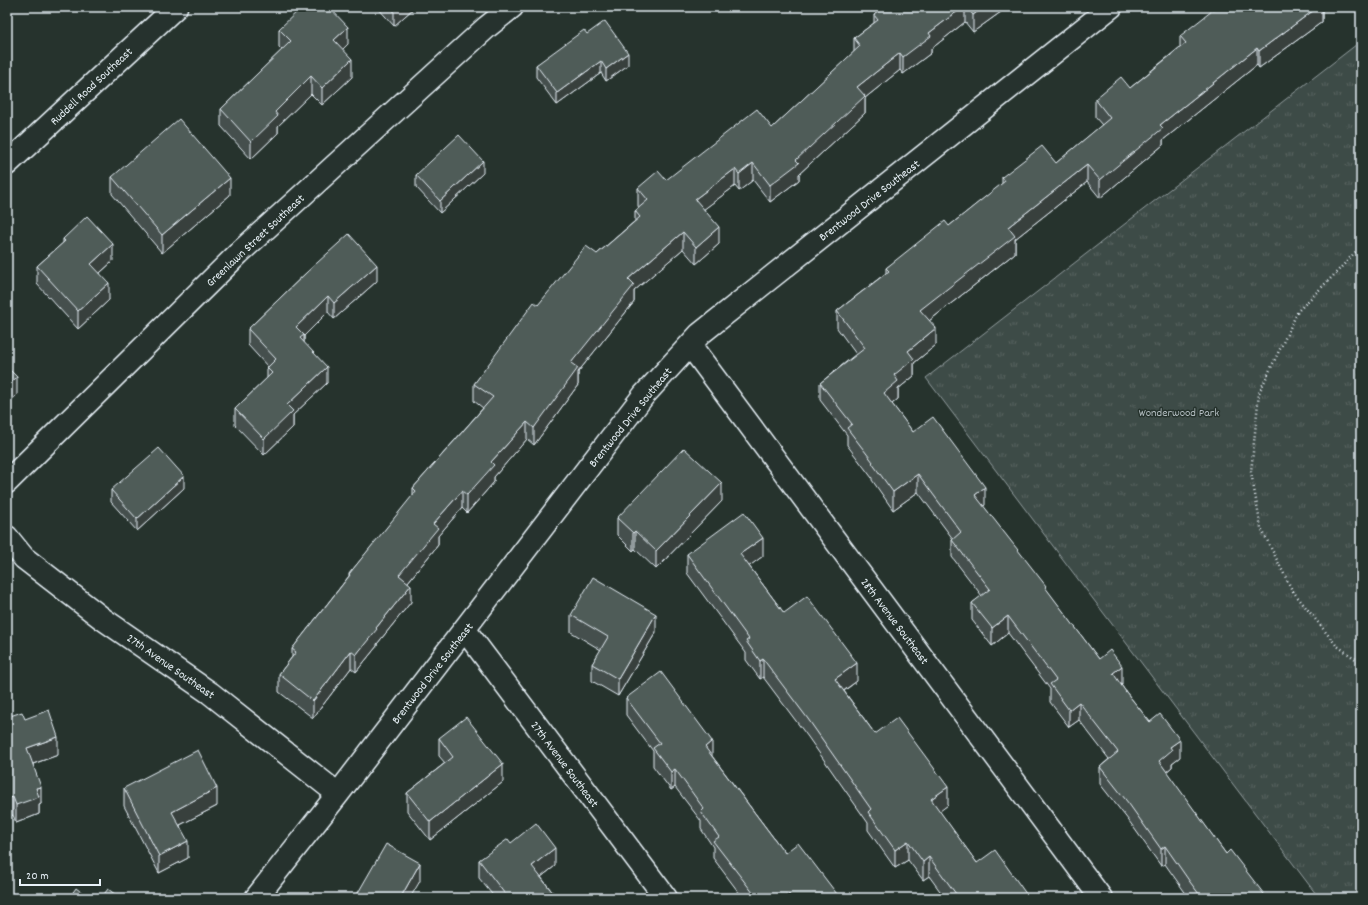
<svg xmlns="http://www.w3.org/2000/svg" width="1368" height="905" font-family="Dekko,sans-serif">
<style>
.park{fill:url(#park-tufts);stroke:#939ea0}
.lines{fill:none;stroke-linecap:round;stroke-linejoin:round}
.minor-casing{stroke:#e8f1f8;stroke-width:25}
.major-casing{stroke:#e8f1f8;stroke-width:25}
.path{stroke:#e8f1f8;stroke-width:2.5;stroke-dasharray:1 3;stroke-linecap:butt}
.minor{stroke:#26332d;stroke-width:22}
.major{stroke:#26332d;stroke-width:22}
.wall{fill:#454f4d;stroke:#e8f1f8}
.shaded-wall{fill:#38403e;stroke:#e8f1f8}
.building{fill:#505c59;stroke:#e8f1f8}
.labels{text-anchor:middle;stroke-width:3;stroke-linejoin:round;paint-order:stroke}
.street-label{font-size:12px;fill:#e8f1f8;stroke:#26332d}
.park-label{font-size:12px;fill:#b5bfc3;stroke:#26332d}
</style>
<defs>
<pattern id="park-tufts" width="24" height="20" patternUnits="userSpaceOnUse"><rect width="24" height="20" fill="#3e4b47"/><path d="M3 7l-1-3M5 7V3M7 7l1-3M15 17l-1-3M17 17v-4M19 17l1-3" fill="none" stroke="#5a6562"/></pattern>
</defs>
<rect width="100%" height="100%" fill="#26332d"/>
<filter id="ink" filterUnits="userSpaceOnUse"><feTurbulence type="fractalNoise" baseFrequency=".025" numOctaves="2"/><feDisplacementMap in="SourceGraphic" scale="8" xChannelSelector="R" yChannelSelector="G"/><feConvolveMatrix kernelMatrix="1 2 1 2 8 2 1 2 1" color-interpolation-filters="sRGB"/></filter>
<g filter="url(#ink)">
<path class="park" d="M1361 41V898H1319L926 378Z"/>
<g class="lines">
<defs>
<path id="minor" d="M690 345 1101 898
M7 482 239 253 487 27 512 7
M7 537 24 558 103 619 210 693 338 794
M465 630 666 898
M256 898 338 794 644 395 700 334 1111 7"/>
<path id="major" d="M7 164 176 7"/>
</defs>
<use href="#minor" class="minor-casing"/>
<use href="#major" class="major-casing"/>
<path class="path" d="M1361 246 1333 276 1298 311 1259 393 1251 472 1261 528 1292 590 1336 645 1361 663"/>
<use href="#minor" class="minor"/>
<use href="#major" class="major"/>
</g>
<path class="wall" d="M377 7H415L394 26Z
M884 7H1005V9L973 32 965 22 931 49V53L903 74 900 70 865 98V113L799 174V180L770 202 753 180 739 191 735 186 704 209 719 244 696 264 683 249 634 291V302L578 372V385L534 445 527 439 494 477V482L467 513 462 508 438 536V545L408 582 411 602 377 644V646L356 672 351 668 313 718 279 692V674L292 657V649L349 576V574L413 496V488L483 408 474 401V384L538 305 635 221V211L639 208 638 206V188L666 180 772 128 854 52V38L874 23V15Z
M1322 7V22L1259 68 1257 65 1163 140V145L1100 198 1087 182 1015 239V253L929 321 936 345 914 363V376L898 389V399L892 404 913 432 985 505 983 506 1099 659 1122 684 1121 685 1126 692 1150 722 1180 757 1172 763V767L1166 772 1226 854 1267 898H1189L1165 864 1161 866 1129 821 1100 784V767L1109 759 1079 720 1069 727 1050 702V689L1008 633 992 646 972 620V603L982 596 952 557V540L953 539 918 492 893 510 872 480V478L847 445V435L820 400V383L856 354 837 328V311L886 273V268L949 226 1002 184V177L1056 163 1102 125 1095 117V99L1130 88 1180 47V36Z
M279 29 348 44 342 49 352 77 322 105 311 94 278 126V133L251 159 221 126V109L282 50 279 47Z
M587 34 628 65 606 81 601 73 557 105 536 77V65Z
M483 173 440 213 416 187V175Z
M112 177 230 195 162 253 112 194Z
M63 239 113 261 100 273 109 300 78 329 37 284V266L63 243Z
M307 272 377 281 334 319 328 312 304 336V343L327 383 293 415V427L264 455 235 425V409L267 378V368L268 367 248 345V329Z
M184 488 137 531 111 502V490Z
M722 501 656 569 635 549 633 551 617 535V518Z
M687 554 763 556 749 566 784 613 857 681 844 691 875 734 948 805 939 811 977 863 1029 898H945L929 876 923 880 908 860 895 868 868 830V823L808 737 763 677 760 679 746 660V653L687 573Z
M571 615 656 632 618 696 592 681V664L601 650 571 632Z
M626 698 712 756 785 853 840 898H743L713 858V847L701 829V821L675 787 671 790 653 766V751L626 715Z
M7 717 25 719 58 755 33 764 41 804 39 805V814L16 823 13 815 7 817Z
M439 738 503 782 430 840 407 811V793L445 763 439 756Z
M124 788 217 806 180 825 188 858 159 873 124 806Z
M511 843 555 866 541 877 557 898H495L479 878V860Z"/>
<path class="shaded-wall" d="M397 7H415L394 26V9Z
M963 7H965V22L931 49V53L903 74V57L929 33Z
M984 7H1005V9L973 32V15Z
M1318 7H1322V22L1259 68V51Z
M348 27V44L334 58V40Z
M1257 48V65L1163 140V145L1100 198V180L1160 125Z
M628 53V65L606 81V69Z
M900 53V70L865 98V113L799 174V180L770 202V185L796 160 857 87Z
M352 59V77L322 105V88Z
M601 61V73L557 105V93Z
M311 76V94L278 126V133L251 159V142L275 112Z
M483 161V173L440 213V201Z
M753 163V180L739 191V174Z
M1087 165V182L1015 239V253L920 328V310L1008 227Z
M735 169V186L695 216V199Z
M230 178V195L162 253V235Z
M719 227V244L696 264V247Z
M683 232V249L634 291V302L578 372V385L534 445V428L571 363 628 279Z
M113 244V261L91 281V264Z
M377 265V281L334 319V303Z
M109 283V300L78 329V311Z
M328 296V312L304 336V351L296 327Z
M936 328V345L914 363V376L898 389V399L884 410V393L908 351Z
M327 367V383L293 415V427L264 455V439L287 405Z
M17 377V395L7 404V386Z
M527 422V439L494 477V482L467 513V495L491 462Z
M918 474V492L893 510V492Z
M184 476V488L137 531V519Z
M722 483V501L656 569V551Z
M985 487V505L975 512V495Z
M462 491V508L438 536V545L399 593V575L433 524Z
M635 531V549L633 551V533Z
M763 538V556L740 573V554Z
M411 585V602L377 644V646L356 672V655L376 628Z
M656 614V632L618 696V679Z
M1008 616V633L992 646V628Z
M351 651V668L313 718V701Z
M763 659V677L760 679V661Z
M857 663V681L835 697V679Z
M1122 666V684L1113 690V673Z
M1079 702V720L1069 727V710Z
M58 737V755L27 766V748Z
M1180 740V757L1172 763V767L1159 778V761L1170 747Z
M712 741V759L705 747Z
M503 764V782L430 840V822Z
M675 769V787L671 790V772Z
M41 787V804L39 805V814L16 823V805L36 788Z
M948 787V805L931 818V799Z
M217 788V806L172 829V812Z
M13 797V815L7 817V799Z
M188 841V858L159 873V856Z
M908 841V860L895 868V850Z
M1165 846V864L1161 866V849Z
M555 848V866L532 884V866Z
M929 857V876L923 880V862Z
M420 863V881L410 898H402V895Z
M789 894V898H783Z"/>
<path class="building" d="M302 7H329L348 27 334 40 352 59 322 88 311 76 275 112 278 116 251 142 221 109 291 41 279 29Z
M392 7H397L394 9Z
M884 7H963L929 33 931 36 903 57 900 53 857 87 865 96 796 160 799 163 770 185 753 163 739 174 735 169 695 199 719 227 696 247 683 232 628 279 634 285 571 363 578 368 534 428 527 422 491 462 494 465 467 495 462 491 433 524 438 528 399 575 411 585 376 628 377 629 356 655 351 651 313 701 279 674 296 652 292 649 350 575 349 574 416 491 413 488 493 397 474 384 534 302 538 305 586 246 597 254 640 217 635 211 648 200 638 188 658 171 666 180 757 109 772 128 860 46 854 38 878 20 874 15Z
M967 7H984L973 15Z
M1217 7H1318L1259 51 1257 48 1160 125 1163 128 1100 180 1087 165 1008 227 1015 236 920 310 936 328 908 351 914 359 894 375 898 381 884 393 913 432 933 417 985 487 975 495 1046 586 1045 587 1099 659 1110 650 1122 666 1113 673 1126 692 1150 722 1160 714 1180 740 1170 747 1172 750 1159 761 1226 854 1230 850 1267 898H1202L1190 882 1165 846 1161 849 1129 804 1100 767 1118 752 1079 702 1069 710 1050 684 1056 680 1008 616 992 628 972 603 990 589 952 540 961 532 918 474 893 492 872 463 873 462 847 428 852 424 820 383 865 348 837 311 889 271 886 268 945 221 949 226 1005 181 1002 177 1042 146 1056 163 1110 118 1095 99 1121 77 1130 88 1186 43 1180 36Z
M605 21 628 53 606 69 601 61 557 93 536 65 584 30 587 34Z
M179 119 230 178 162 235 112 177Z
M459 135 483 161 440 201 416 175Z
M87 216 113 244 91 264 109 283 78 311 37 266 65 241 63 239Z
M349 234 377 265 334 303 328 296 296 327 304 335 300 338 327 367 287 405 293 411 264 439 235 409 272 373 267 368 276 359 248 329 307 272Z
M7 367 17 377 7 386Z
M159 448 184 476 137 519 111 490Z
M684 448 722 483 656 551 635 531 633 533 617 518Z
M744 512 763 538 740 554 784 613 807 596 857 663 835 679 875 734 897 718 948 787 931 799 977 863 995 850 1029 898H959L929 857 923 862 908 841 895 850 868 812 871 809 808 719 763 659 760 661 746 641 749 639 687 554Z
M593 577 656 614 618 679 592 664 608 637 571 615Z
M661 672 712 741 705 747 785 853 798 843 840 898H792L789 894 783 898H757L713 841 719 837 701 812 704 809 675 769 671 772 653 748 660 743 626 698Z
M49 710 58 737 27 748 41 787 36 788 39 797 16 805 13 797 7 799V717L22 712 25 719Z
M466 717 503 764 430 822 407 793 453 757 439 738Z
M198 750 217 788 172 812 188 841 159 856 124 788Z
M536 823 555 848 532 866 557 898H508L479 860 508 839 511 843Z
M386 844 420 863 402 895 407 898H355Z
M76 888 89 898H69Z
M108 889 120 898H101Z"/>
</g>
<g class="labels">
<g class="street-label">
<text transform="translate(91 86) rotate(-43)" y="4">Ruddell Road Southeast</text>
<text transform="translate(869 200) rotate(-38)" y="4">Brentwood Drive Southeast</text>
<text transform="translate(255 240) rotate(-43)" y="4">Greenlawn Street Southeast</text>
<text transform="translate(630 417) rotate(-51)" y="4">Brentwood Drive Southeast</text>
<text transform="translate(895 621) rotate(53)" y="4">28th Avenue Southeast</text>
<text transform="translate(171 666) rotate(35)" y="4">27th Avenue Southeast</text>
<text transform="translate(432 673) rotate(-52)" y="4">Brentwood Drive Southeast</text>
<text transform="translate(565 764) rotate(53)" y="4">27th Avenue Southeast</text>
</g>
<g class="park-label">
<text x="1179" y="416">Wonderwood Park</text>
</g>
</g>
<rect width="1368" height="905" fill="none" stroke="#26332d" stroke-width="24"/>
<rect x="12" y="12" width="1344" height="881" fill="none" stroke="#e8f1f8" stroke-width="1.5" filter="url(#ink)"/>
<path d="M20 879v6h80v-6" fill="none" stroke="#e8f1f8" stroke-width="2"/>
<text x="26" y="879" font-size="12" fill="#e8f1f8" stroke="#26332d" stroke-width="3" paint-order="stroke">20 m</text>
</svg>
